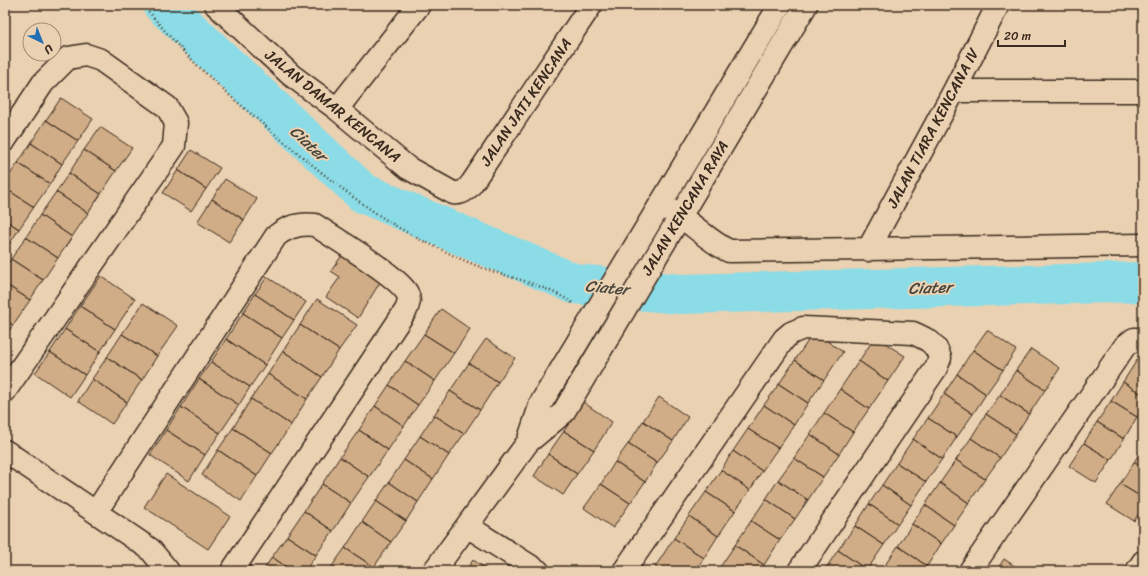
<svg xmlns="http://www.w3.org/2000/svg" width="1148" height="576" font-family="Sriracha,sans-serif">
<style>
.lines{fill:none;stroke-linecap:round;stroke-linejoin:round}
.river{stroke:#8bdce6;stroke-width:40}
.building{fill:#d0ad86;stroke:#3b2a1e}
.minor-casing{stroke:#3b2a1e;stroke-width:25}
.path{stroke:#3b2a1e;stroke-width:2.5;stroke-dasharray:1 3;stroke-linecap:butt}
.minor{stroke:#ead1b2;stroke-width:22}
.labels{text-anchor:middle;stroke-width:4;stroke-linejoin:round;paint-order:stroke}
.street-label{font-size:15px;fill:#3b2a1e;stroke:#ead1b2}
.water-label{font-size:16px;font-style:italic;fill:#47453c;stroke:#ead1b2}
</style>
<rect width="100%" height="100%" fill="#ead1b2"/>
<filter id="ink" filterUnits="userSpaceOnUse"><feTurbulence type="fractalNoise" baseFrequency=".025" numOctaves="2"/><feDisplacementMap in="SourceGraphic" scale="8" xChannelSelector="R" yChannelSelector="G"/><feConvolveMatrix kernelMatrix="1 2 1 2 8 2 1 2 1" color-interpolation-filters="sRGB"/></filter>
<g filter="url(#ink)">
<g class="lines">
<path class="river" d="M163 5 363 193 575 284 680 294 1143 282"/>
</g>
<path class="building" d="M61 98 93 119 78 141 46 120Z
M46 120 78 141 62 164 31 143Z
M100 127 132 148 116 171 84 150Z
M31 143 62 164 50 184 18 163Z
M84 150 116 171 101 194 69 173Z
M191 150 220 168 206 189 178 170Z
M18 163 50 184 34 207 5 188V182Z
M178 170 206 189 191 211 163 193Z
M69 173 101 194 88 213 56 192Z
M225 179 257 199 244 220 212 199Z
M5 188 34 207 19 229 5 220Z
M56 192 88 213 72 237 40 215Z
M212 199 244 220 229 242 197 222Z
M40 215 72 237 58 258 26 237Z
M5 220 19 229 5 251Z
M26 237 58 258 43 280 11 259Z
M343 254 382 279 358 318 326 297 340 277 331 271Z
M11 259 43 280 30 300 5 284V268Z
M101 276 135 299 115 329 80 306Z
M267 277 306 302 294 320 255 294Z
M5 284 30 300 13 325 5 320Z
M255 294 294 320 282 338 243 313Z
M317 299 357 325 339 350 300 325Z
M143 303 178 326 157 356 122 334Z
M80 306 115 329 100 352 65 329Z
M441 309 470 329 454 353 424 334Z
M243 313 282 338 265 365 226 339Z
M5 320 13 325 5 337Z
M300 325 339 350 322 377 283 351Z
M65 329 100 352 85 375 50 352Z
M987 330 1016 350 1003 370 973 350Z
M814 332 843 352 824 380 795 360Z
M122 334 157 356 142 380 107 357Z
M424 334 454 353 435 381 405 361Z
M875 337 905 356 888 381 859 361Z
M226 339 265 365 250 387 211 362Z
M486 339 515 358 498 382 469 363Z
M1031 349 1060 368 1045 390 1016 370Z
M973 350 1003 370 986 394 957 374Z
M283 351 322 377 307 399 268 374Z
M50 352 85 375 70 397 35 373Z
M107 357 142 380 127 402 92 379Z
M795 360 824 380 808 403 779 384Z
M1137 360 1143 364V395L1123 382Z
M405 361 435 381 418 405 389 385Z
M859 361 888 381 869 409 840 389Z
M211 362 250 387 239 405 199 379Z
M469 363 498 382 480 410 450 391Z
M1016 370 1045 390 1029 414 1000 395Z
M268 374 307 399 291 425 251 399Z
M957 374 986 394 973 414 944 394Z
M92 379 127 402 112 424 78 401Z
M199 379 239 405 220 433 181 407Z
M1123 382 1143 395V409L1137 417 1111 401Z
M779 384 808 403 794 425 764 405Z
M389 385 418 405 404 426 375 406Z
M840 389 869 409 853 432 824 413Z
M450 391 480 410 464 434 434 415Z
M944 394 973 414 957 437 928 418Z
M1000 395 1029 414 1016 434 986 414Z
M659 397 688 417 673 441 643 421Z
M251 399 291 425 272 453 233 428Z
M1111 401 1137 417 1124 439 1097 422Z
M583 402 612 422 594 450 564 431Z
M764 405 794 425 778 448 748 429Z
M375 406 404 426 388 450 359 430Z
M181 407 220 433 205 455 166 430Z
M824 413 853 432 839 454 810 434Z
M986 414 1016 434 1000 458 971 438Z
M434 415 464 434 449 455 420 436Z
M928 418 957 437 942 459 913 439Z
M643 421 673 441 657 463 628 444Z
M1097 422 1124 439 1111 460 1084 443Z
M233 428 272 453 257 476 218 450Z
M748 429 778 448 762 471 733 451Z
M166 430 205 455 189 481 150 455Z
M359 430 388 450 369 477 340 457Z
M564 431 594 450 577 474 548 454Z
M810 434 839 454 823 477 794 458Z
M420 436 449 455 433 479 404 460Z
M971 438 1000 458 985 479 956 460Z
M913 439 942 459 926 482 897 463Z
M1084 443 1111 460 1096 483 1069 466Z
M628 444 657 463 645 482 615 462Z
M1143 448V468L1134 462Z
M218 450 257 476 241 501 202 475Z
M733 451 762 471 750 490 721 470Z
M548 454 577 474 563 495 534 476Z
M340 457 369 477 351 503 322 484Z
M794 458 823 477 808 500 778 480Z
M404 460 433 479 418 502 389 482Z
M956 460 985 479 969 503 940 483Z
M615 462 645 482 630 503 601 484Z
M1134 462 1143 468V498L1120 484Z
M897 463 926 482 911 505 882 485Z
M721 470 750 490 735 511 706 492Z
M166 474 230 516 208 549 144 507Z
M778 480 808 500 795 519 766 499Z
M389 482 418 502 406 521 376 501Z
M940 483 969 503 954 525 925 505Z
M322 484 351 503 333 531 304 511Z
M601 484 630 503 613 528 584 508Z
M1120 484 1143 498V507L1134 521 1107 504Z
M882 485 911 505 898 524 869 504Z
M706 492 735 511 718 536 689 516Z
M766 499 795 519 780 540 751 521Z
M376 501 406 521 391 542 362 522Z
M869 504 898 524 884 545 855 526Z
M925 505 954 525 941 544 912 524Z
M304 511 333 531 316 555 287 536Z
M689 516 718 536 704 558 674 538Z
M751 521 780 540 764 565 735 545Z
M362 522 391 542 374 567 345 548Z
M912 524 941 544 927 566 898 546Z
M855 526 884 545 867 570 838 550Z
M287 536 316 555 305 571H292L272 557Z
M674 538 704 558 695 571H662L655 567Z
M735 545 764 565 760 571H725L720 567Z
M898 546 927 566 923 571H881Z
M345 548 374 567 371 571H333L330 569Z
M838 550 867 570V571H824Z
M272 557 292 571H263Z
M1004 559 1022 571H996Z
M473 560 490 571H466Z"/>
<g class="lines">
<defs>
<path id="minor" d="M216 5 291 75 337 109 408 168 453 193C462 194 467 190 472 183L591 5
M954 91H1143
M337 109 419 5
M5 140 43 83 68 58 86 55 101 60 167 107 176 123 174 146 5 391
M668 209C690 220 706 240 729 251L1143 245
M868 250 954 91 998 5
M528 442 541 403 780 5
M5 451 150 549 168 571
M96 512 276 236C288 226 300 223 315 225 334 238 397 275 407 293 410 299 409 303 406 310L232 571
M467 526 538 571
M434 571 528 442 563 413 806 5
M624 571 784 339 791 333 803 328 913 333C927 339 936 343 940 358L936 368 799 571
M970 571 1125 346 1134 339H1143
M1137 571 1143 562"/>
</defs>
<use href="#minor" class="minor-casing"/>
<path class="path" d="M144 5C185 60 241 106 294 150 333 182 373 215 419 239 437 247 455 257 473 264 507 278 544 283 574 304"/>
<use href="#minor" class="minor"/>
</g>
</g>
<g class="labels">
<g class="street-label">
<text transform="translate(526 102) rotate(-56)" y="5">JALAN JATI KENCANA</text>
<text transform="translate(333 106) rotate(39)" y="5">JALAN DAMAR KENCANA</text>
<text transform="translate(933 128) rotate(-62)" y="5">JALAN TIARA KENCANA IV</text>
<text transform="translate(685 208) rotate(-59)" y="5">JALAN KENCANA RAYA</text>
</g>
<g class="water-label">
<text transform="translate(309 143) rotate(43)" y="6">Ciater</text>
<text transform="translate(607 287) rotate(5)" y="6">Ciater</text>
<text transform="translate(930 287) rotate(-2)" y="6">Ciater</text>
</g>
</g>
<rect width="1148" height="576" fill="none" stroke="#ead1b2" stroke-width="20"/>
<rect x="10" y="10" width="1128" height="556" fill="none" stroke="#3b2a1e" stroke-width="1.5" filter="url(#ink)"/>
<g transform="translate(42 42) rotate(137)"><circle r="19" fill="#ead1b2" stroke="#a48e77"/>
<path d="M0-3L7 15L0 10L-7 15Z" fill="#1f6fb2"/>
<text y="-6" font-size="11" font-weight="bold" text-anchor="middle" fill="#3b2a1e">U</text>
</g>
<path d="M998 40v6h67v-6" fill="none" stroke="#3b2a1e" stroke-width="2"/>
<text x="1004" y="40" font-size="12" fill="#3b2a1e" stroke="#ead1b2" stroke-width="3" paint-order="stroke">20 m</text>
</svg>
